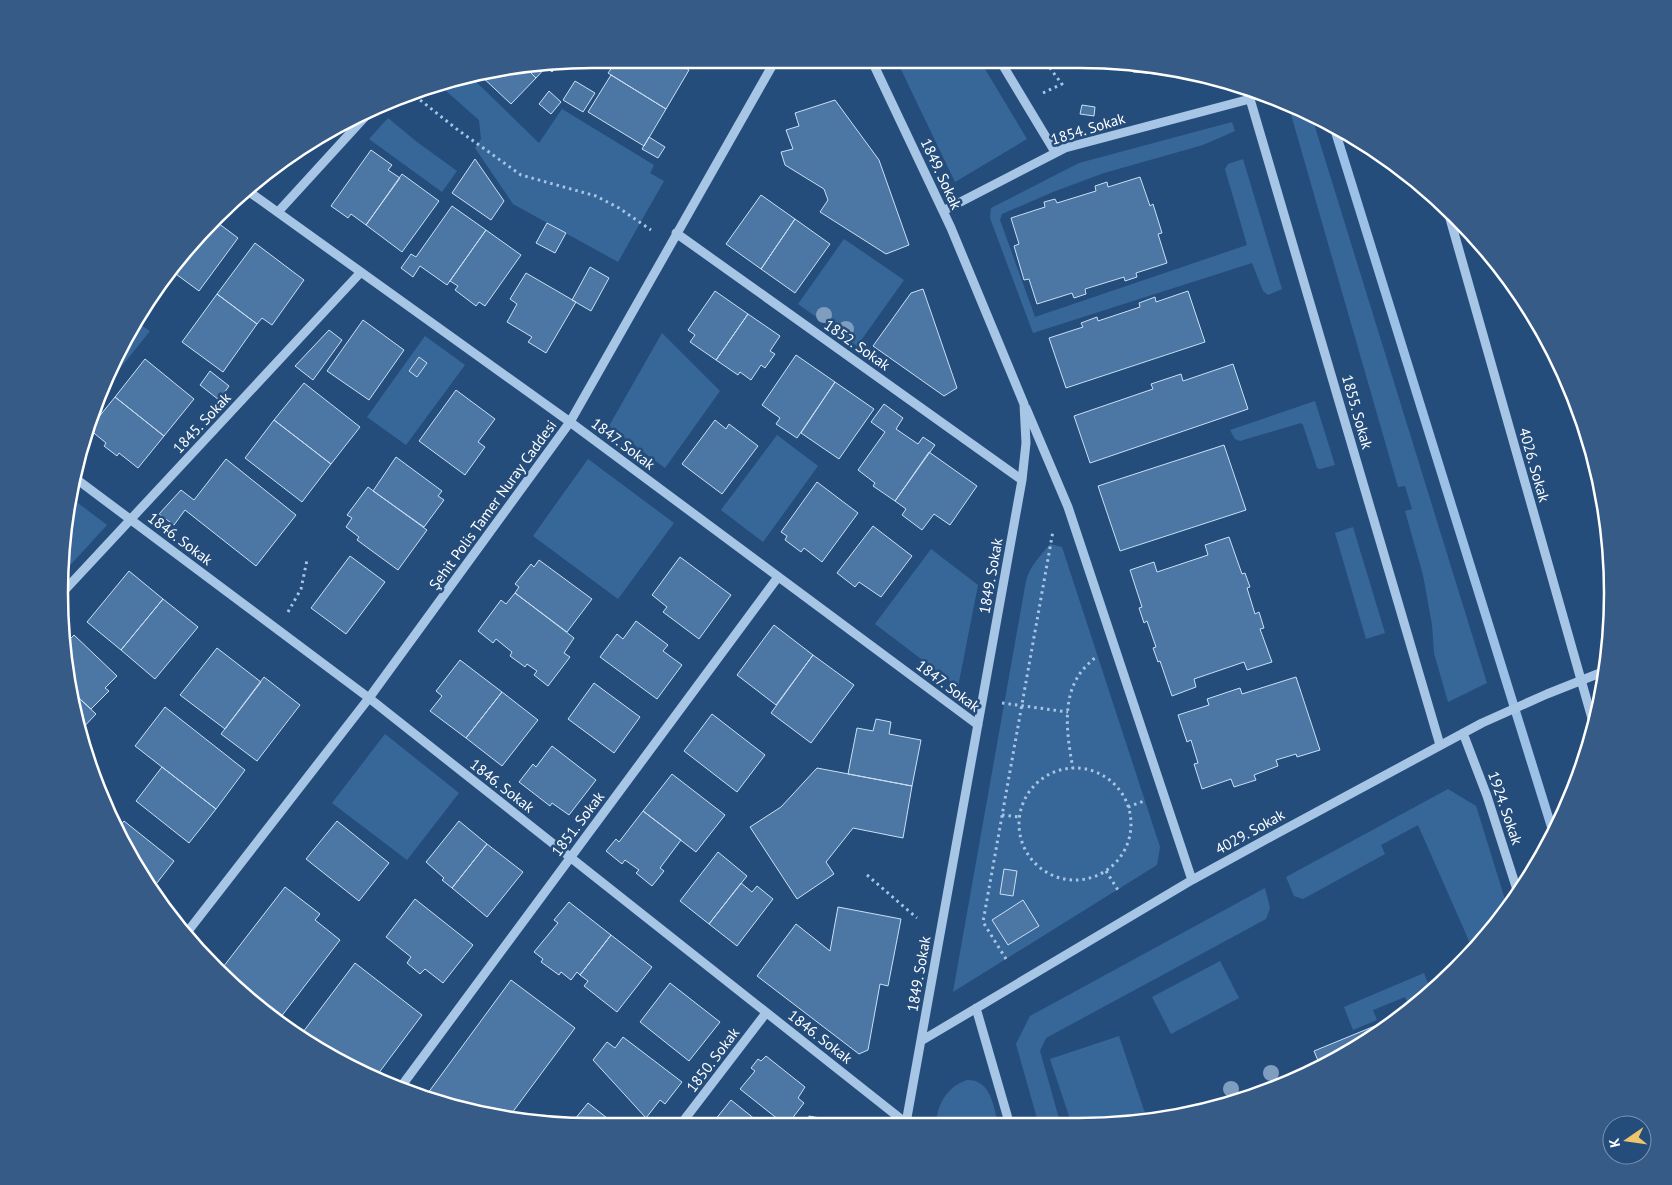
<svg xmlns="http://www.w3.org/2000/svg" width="1672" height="1185" font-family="'PT Sans',sans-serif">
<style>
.green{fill:#376799}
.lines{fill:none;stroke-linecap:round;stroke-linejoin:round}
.stream{stroke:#9cc0e6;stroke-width:9}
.building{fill:#4c77a5;stroke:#cadff4}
.path{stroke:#a7c5e5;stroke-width:3;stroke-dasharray:2.5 4;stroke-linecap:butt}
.minor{stroke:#a7c5e5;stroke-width:9}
.tree{fill:#7f9dbe}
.labels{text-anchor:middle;stroke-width:5;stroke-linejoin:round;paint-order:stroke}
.street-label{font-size:15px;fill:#fff;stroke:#244d7c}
.rim{fill:none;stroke:#fff;stroke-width:2.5}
</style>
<rect width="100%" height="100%" fill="#244d7c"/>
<path class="green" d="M896 59H979L1027 139 955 182Z
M469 75 539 143 562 109 654 165 650 173 664 181 618 262 513 204 475 148 481 139 479 120 437 83 454 77Z
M1288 104 1311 114 1487 683 1448 702 1434 653 1432 625 1423 575 1405 511 1412 509 1405 486 1398 487Z
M388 118 417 142 457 171 442 192 369 139Z
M1232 122 1235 131 1203 145 1104 173 1053 192 1002 214 1000 220 1035 317 1247 245 1225 169 1228 164 1243 159 1282 289 1268 295 1263 291 1252 263 1033 333 990 218 991 208 1079 163Z
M844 239 904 280 857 346 798 304Z
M135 321 150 331 97 397 99 388Z
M662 333 720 391 665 468 609 426Z
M425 336 465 365 406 445 367 417Z
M1315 401 1335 465 1320 469 1317 468 1303 425 1301 423 1240 441 1235 439 1230 430Z
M777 435 818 466 763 542 721 510Z
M588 459 674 523 618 599 533 536Z
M70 497 107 525 63 573V523Z
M1353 527 1385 633 1366 639 1335 533Z
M1050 544 1062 547 1160 847 1157 865 953 992 1026 581C1030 566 1040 556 1050 544Z
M931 549 978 585 958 687 875 624Z
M385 734 459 793 407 860 332 803Z
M1448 789 1476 806 1508 909 1503 917 1473 950 1418 825 1381 845 1385 854 1303 899 1294 896 1286 877Z
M1265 888 1270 908 1266 919 1046 1038 1040 1051 1060 1122H1038L1016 1044 1030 1016Z
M1220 961 1239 998 1171 1034 1152 997Z
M1424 973 1432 994 1409 1007 1405 997 1373 1010 1377 1020 1353 1030 1344 1007Z
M1119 1036 1148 1122H1071L1050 1059Z
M967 1080C991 1080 993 1105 998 1123H936C938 1103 947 1087 967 1080Z"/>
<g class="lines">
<path class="stream" d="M1333 124 1554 835"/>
</g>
<path class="building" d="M594 59H612L607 67Z
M618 59H670L689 70 666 109 608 73Z
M560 63 552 72 546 67 536 78 526 68Z
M1125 63 1184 69 1196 72V77L1177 75V72L1156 70V74L1133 72 1134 66H1125Z
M526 68 536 78 511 104 479 74Z
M611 75 666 109 644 146 588 112Z
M575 81 595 93 583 112 563 100Z
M549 91 561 102 551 114 539 104Z
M835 100 879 160 909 245 886 254 820 212 828 200 824 189 785 165 781 152 793 149 786 130 799 126 795 113Z
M1082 105 1095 107 1094 116 1080 114Z
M649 137 665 147 658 158 642 149Z
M371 150 392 165 388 170 400 178 366 225 351 214 348 218 331 206Z
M475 159 504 201 491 220 452 193Z
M402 174 439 201 402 252 366 225Z
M1140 177 1150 206 1153 204 1162 233 1158 234 1167 263 1136 273 1137 277 1125 281 1124 277 1085 289 1086 294 1074 298 1072 293 1037 304 1029 279 1024 280 1014 246 1019 244 1011 218 1045 207 1044 202 1055 199 1057 203 1096 191 1095 186 1107 182 1108 187Z
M761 195 795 219 761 269 726 244Z
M452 206 486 230 447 285 420 266 413 277 401 268 411 254 416 257Z
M795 219 830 244 795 293 761 269Z
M214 220 238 238 199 291 169 269 191 241Z
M547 223 566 233 555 253 536 243Z
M486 230 521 255 485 306 479 302 476 306 455 290 458 286 450 281Z
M255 243 304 280 272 325 262 318 257 324 217 294Z
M590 267 609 278 591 311 572 300Z
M526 273 576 302 546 353 528 342 532 337 507 322 517 304 510 299Z
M923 289 957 388 944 396 873 346 911 293Z
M715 291 748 314 716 360 690 342 695 335 688 330Z
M1188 291 1205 342 1066 388 1049 338 1083 327 1081 323 1097 317 1098 321 1140 307 1139 303 1155 297 1156 302Z
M217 294 257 324 223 372 182 342Z
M748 314 780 336 770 351 775 354 765 368 761 365 751 380 740 372 738 375 716 360Z
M363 320 404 350 369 400 327 371Z
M329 330 342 340 313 380 295 366Z
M796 355 835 382 797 438 776 424 780 418 762 405Z
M419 357 427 363 417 377 409 371Z
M145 359 194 399 164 436 115 397Z
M1233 364 1248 409 1090 463 1074 416 1153 389 1151 384 1181 374 1183 381Z
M210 371 229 386 219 400 200 385Z
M835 382 874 409 839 459 801 433Z
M304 383 360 427 331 464 274 420Z
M456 390 495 419 478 442 485 447 465 475 419 441Z
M115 397 164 436 138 468 119 453 117 456 104 446 106 443 89 429Z
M884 404 903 418 896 429 918 444 923 437 935 445 895 501 873 486 875 483 858 470 885 432 871 422Z
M274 420 331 464 302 502 245 458Z
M715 420 726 429 729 424 758 446 722 494 682 464Z
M1224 445 1246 510 1120 551 1098 486Z
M929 452 977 486 950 525 934 514 922 530 902 515 906 509 895 501Z
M396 457 442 491 438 496 444 500 424 527 373 491Z
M226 459 296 515 256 566 185 510 174 525 159 514 181 490 194 500Z
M817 482 858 513 822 562 804 548 801 552 785 540 787 536 781 532Z
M368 487 427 530 398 570 357 540 359 537 346 527 352 518 347 515Z
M873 526 912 556 881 597 859 582 855 587 837 573Z
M1229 537 1242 574 1245 573 1250 587 1247 588 1255 614 1259 612 1264 628 1260 629 1272 662 1247 670 1244 662 1194 679 1196 687 1172 696 1160 661 1158 662 1153 648 1156 647 1147 621 1144 623 1139 608 1142 607 1130 570 1154 562 1157 572 1208 555 1205 545Z
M350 556 385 582 346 634 311 608Z
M680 557 731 595 699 639 663 612 667 607 652 595Z
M539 560 592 599 567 632 515 593 519 587 515 584 531 564 534 567Z
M129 571 163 599 121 650 87 622Z
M515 593 574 638 564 653 570 657 548 686 534 675 537 671 527 664 525 667 510 656 512 652 496 639 493 643 478 631 501 600 506 604Z
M163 599 198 627 155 679 121 650Z
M636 621 668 645 663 651 682 665 657 699 600 657 617 634 623 639Z
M774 625 813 655 776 705 737 675Z
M74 635 117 676 105 688 109 691 91 709 68 688 63 662V646Z
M217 648 261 682 225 729 180 695Z
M813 655 854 685 811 743 771 713Z
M460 660 502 692 466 738 430 711 442 696 436 691Z
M264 677 300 705 257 761 221 734Z
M1296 677 1320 750 1297 757 1296 754 1276 760 1278 766 1254 775 1256 780 1234 787 1231 779 1202 789 1194 764 1198 763 1191 740 1187 742 1178 715 1209 705 1207 699 1240 688 1242 694Z
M594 683 640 717 614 753 568 719Z
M68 688 96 714 78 733 77 731Z
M502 692 538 720 502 766 466 738Z
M165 707 245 770 216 809 135 746Z
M712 714 765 755 737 792 684 751Z
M876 719 891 722 889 734 921 740 912 786 848 774 857 728 873 731Z
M552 746 596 780 569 815 552 803 550 806 519 782 533 764 536 767Z
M162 767 216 809 189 843 136 801Z
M817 768 912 786 903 838 853 828 826 862 834 874 797 899 750 827 781 807Z
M672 774 725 815 696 852 643 811Z
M643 811 681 840 660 868 664 871 652 886 636 873 639 870 625 860 622 864 606 851 616 839 619 842Z
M124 821 174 861 153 888 116 831Z
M337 821 389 863 359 901 306 859Z
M459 821 487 844 452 888 442 880 444 878 426 862Z
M487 844 523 872 487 917 452 888Z
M718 852 747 876 709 924 680 901Z
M1004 869 1017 871 1013 896 1000 894Z
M741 883 752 892 757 886 773 899 737 946 709 924Z
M285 887 320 914 315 920 340 940 277 1022 268 1015 267 1016 220 971Z
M415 899 473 945 443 983 425 969 420 974 407 963 411 957 386 937Z
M1023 900 1039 926 1008 945 992 920Z
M569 902 611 935 580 975 577 972 571 980 561 972 559 975 541 962 543 959 534 952 558 923 554 920Z
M838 907 901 919 888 986 880 984 868 1050 859 1054 757 976 796 924 830 951Z
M611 935 652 967 617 1012 584 986 588 981 580 975Z
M355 963 422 1015 375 1078 357 1071 300 1036Z
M511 980 575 1028 509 1117 455 1108 425 1097Z
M670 983 720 1022 689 1061 640 1022Z
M1399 1016 1321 1068 1314 1051Z
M623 1037 682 1082 665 1104 660 1100 646 1118 593 1060 607 1042 615 1048Z
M766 1056 805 1087 798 1098 804 1103 788 1124H784L740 1089 755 1071 751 1068 758 1059 761 1061Z
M731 1100 761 1124H721L715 1120Z
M588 1103 616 1125H570Z
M809 1116 847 1123 807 1124Z"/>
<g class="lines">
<path class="path" d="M410 92 458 130 521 175 596 196 619 208 651 230
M1043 93 1062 84 1043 59
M288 612 301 589 307 560
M1002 703 1068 712
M1019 824a56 56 0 1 1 112 0a56 56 0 1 1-112 0Z
M1073 769C1068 741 1062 706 1076 680 1081 670 1089 663 1097 656
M1128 807 1144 801
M1002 815 1020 817
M1106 871 1118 890
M867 875 917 918
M1006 959 983 922 1053 531"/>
<path class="minor" d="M871 59 951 228 1024 404 1026 443 1022 480 906 1123
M999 59 1055 152
M1248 86 1250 99 1440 745
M248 191 570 422 978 725
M1447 208 1595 729
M943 211 1065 148 1250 99
M278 212 374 107
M676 233 1022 480
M1026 408 1068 507 1192 880
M75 478 369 698 906 1123
M63 592 361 272
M1463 733 1487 796 1518 893
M185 935 369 698 570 422 776 59
M976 1008 1009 1122
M921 1041 1192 880 1276 834 1482 723 1547 694 1605 671
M400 1088 778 577
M681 1124 766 1013"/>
</g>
<g class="tree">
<circle cx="824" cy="315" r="8"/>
<circle cx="846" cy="329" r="8"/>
<circle cx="1271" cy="1073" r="8"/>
<circle cx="1231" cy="1089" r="8"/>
</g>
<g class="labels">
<g class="street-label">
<text transform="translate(1088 129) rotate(-17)" y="5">1854. Sokak</text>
<text transform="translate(941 174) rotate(65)" y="5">1849. Sokak</text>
<text transform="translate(857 345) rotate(35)" y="5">1852. Sokak</text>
<text transform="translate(1357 412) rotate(74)" y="5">1855. Sokak</text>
<text transform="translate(202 423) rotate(-47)" y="5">1845. Sokak</text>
<text transform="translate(623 444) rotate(37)" y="5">1847. Sokak</text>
<text transform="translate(1534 465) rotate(74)" y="5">4026. Sokak</text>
<text transform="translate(493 505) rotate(-54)" y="5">Şehit Polis Tamer Nuray Caddesi</text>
<text transform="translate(180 539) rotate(37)" y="5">1846. Sokak</text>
<text transform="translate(991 576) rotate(-80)" y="5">1849. Sokak</text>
<text transform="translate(948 686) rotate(37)" y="5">1847. Sokak</text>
<text transform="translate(502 786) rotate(38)" y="5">1846. Sokak</text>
<text transform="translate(1505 808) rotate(71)" y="5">1924. Sokak</text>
<text transform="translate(578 824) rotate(-53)" y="5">1851. Sokak</text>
<text transform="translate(1250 832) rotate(-29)" y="5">4029. Sokak</text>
<text transform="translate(919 974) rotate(-80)" y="5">1849. Sokak</text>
<text transform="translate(820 1037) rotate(38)" y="5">1846. Sokak</text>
<text transform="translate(713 1060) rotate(-53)" y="5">1850. Sokak</text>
</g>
</g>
<path d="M0 0H1672V1185H0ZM593 68H1079A525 525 0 0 1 1604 593V593A525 525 0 0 1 1079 1118H593A525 525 0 0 1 68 593V593A525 525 0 0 1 593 68Z" fill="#365b86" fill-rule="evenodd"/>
<path class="rim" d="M593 68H1079A525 525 0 0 1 1604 593V593A525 525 0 0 1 1079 1118H593A525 525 0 0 1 68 593V593A525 525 0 0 1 593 68Z"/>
<g transform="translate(1627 1140) rotate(257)"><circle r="24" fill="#244d7c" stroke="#7c94b0"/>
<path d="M0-4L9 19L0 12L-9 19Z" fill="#efc56b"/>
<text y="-8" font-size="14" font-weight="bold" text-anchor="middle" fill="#ffffff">K</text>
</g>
</svg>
